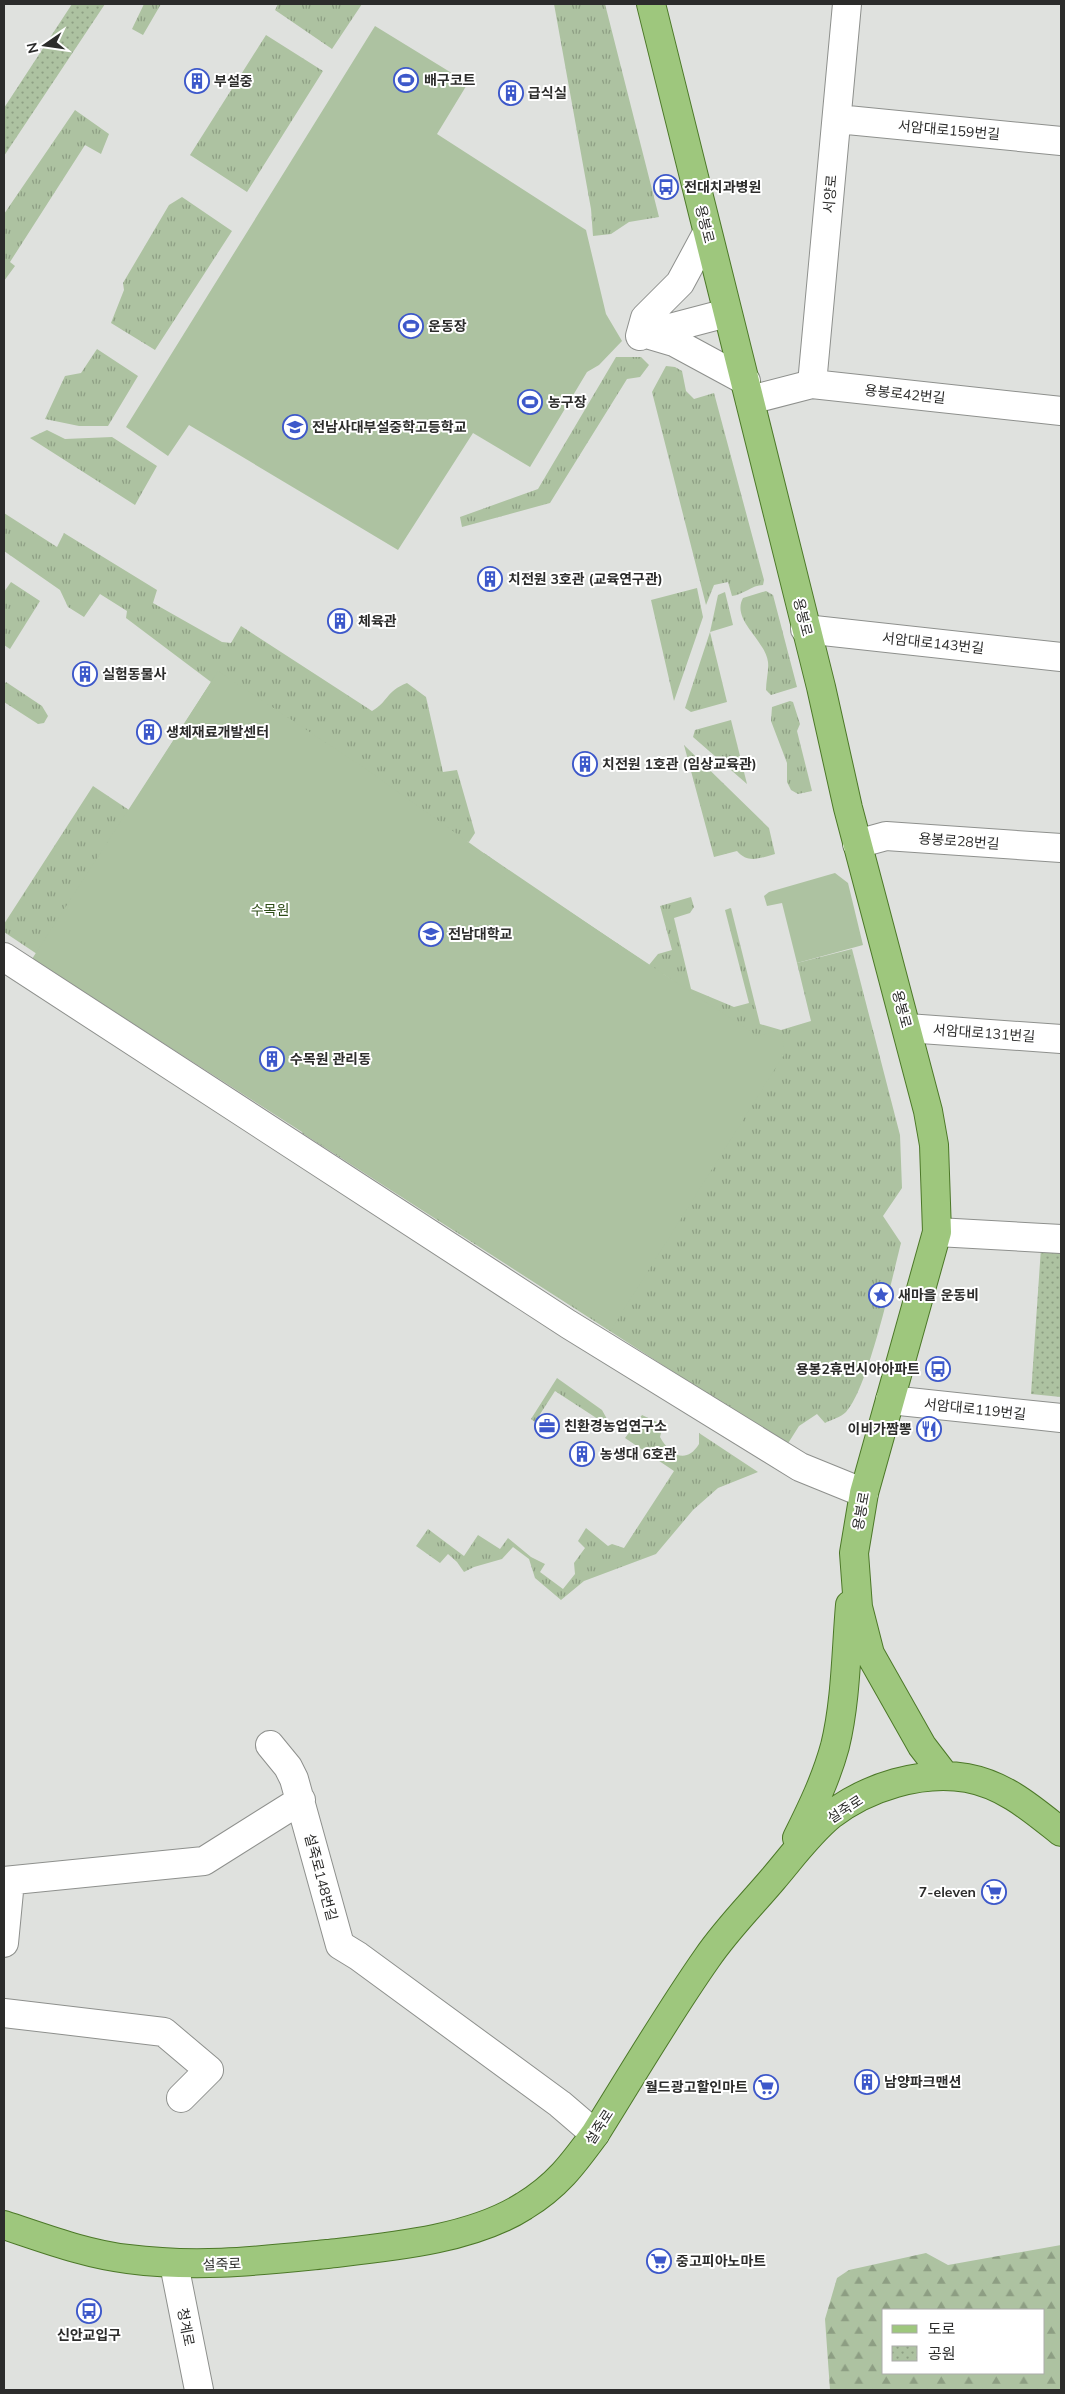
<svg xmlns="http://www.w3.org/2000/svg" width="1065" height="2394" font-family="Mulish,'Noto Sans KR',sans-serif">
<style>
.grass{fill:url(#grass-tufts)}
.forest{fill:url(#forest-firs);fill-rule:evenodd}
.park{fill:url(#park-dots)}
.garden{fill:#adc2a1}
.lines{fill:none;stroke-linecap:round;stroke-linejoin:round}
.minor-casing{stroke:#8e908d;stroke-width:30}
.major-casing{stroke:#4c7828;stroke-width:30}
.minor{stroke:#fff;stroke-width:28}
.major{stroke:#9ec77d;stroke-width:28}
.labels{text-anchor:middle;stroke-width:4;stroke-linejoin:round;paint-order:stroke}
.poi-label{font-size:14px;font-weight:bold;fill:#2c2c2b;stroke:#fff;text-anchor:start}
.street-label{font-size:14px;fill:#2c2c2b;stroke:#fff}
.park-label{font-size:14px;fill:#2c4b15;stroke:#fff}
</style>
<defs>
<pattern id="grass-tufts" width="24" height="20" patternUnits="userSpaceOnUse" patternTransform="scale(1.25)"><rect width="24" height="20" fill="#adc2a1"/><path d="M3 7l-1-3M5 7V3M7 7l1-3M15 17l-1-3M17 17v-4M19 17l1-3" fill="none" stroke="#8d9e83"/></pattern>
<pattern id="forest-firs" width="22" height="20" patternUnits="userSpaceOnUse" patternTransform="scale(1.25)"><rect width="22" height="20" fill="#adc2a1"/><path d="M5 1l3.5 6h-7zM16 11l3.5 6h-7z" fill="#8d9e83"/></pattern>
<pattern id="park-dots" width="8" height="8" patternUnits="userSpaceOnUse" patternTransform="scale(1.25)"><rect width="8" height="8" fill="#adc2a1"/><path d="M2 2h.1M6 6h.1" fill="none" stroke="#8d9e83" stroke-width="1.8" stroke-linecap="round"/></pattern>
</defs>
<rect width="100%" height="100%" fill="#dfe1de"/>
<path class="grass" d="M144 4H161L143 35 132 29Z
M278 4H362L332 49 275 10Z
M554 4H605L659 217 629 222 611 234 593 236 591 209Z
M266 35 323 71 247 192 190 155Z
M75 110 109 134 101 154 85 145 10 262 15 266 4 281V214Z
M182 197 232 231 155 350 111 323 124 290 123 283 169 205Z
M97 349 138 376 108 426H79L45 419 65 376 81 373Z
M616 357H641L649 365 640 377 627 379 550 503 462 527 460 517 538 489Z
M666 366 675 367 682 371 686 391 694 399 714 393 764 580 763 585C752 585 743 595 732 596L728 582 714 585 706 605 652 392Z
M47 430 65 439 112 437 157 466 135 505 30 438Z
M4 513 57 547 64 533 157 590 153 603 222 642 231 643 241 626 372 711C388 702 386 691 407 683L426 697 443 772 457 770 475 833 469 842 140 793 211 682 126 618 127 611 100 594 84 617 68 607 60 590 4 551Z
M11 582 40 601 10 649 4 645V592Z
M697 588 703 617 674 701 651 600Z
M766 591 773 595 797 687 771 695 766 690C766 681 769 670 768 662 765 639 731 620 743 598Z
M725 592 733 625 710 632 727 702 691 712 685 708 710 632 718 595Z
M6 682 42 706 48 716 44 723 38 724 4 702V685Z
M790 701 793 702 800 724 797 731 812 791 798 794 791 790 787 782V763L771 721 772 707Z
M731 720 747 784 693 737 695 730Z
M684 745 769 828 775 854C760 858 748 864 737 851L714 857Z
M93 786 132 812 40 956 4 932V924Z
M484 853 649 965 658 954 672 950 660 906 691 897 694 907 690 913 674 918 691 989 734 1007 749 1003 725 910 731 908 760 1024 781 1030 811 1021 797 963 852 949 900 1135 902 1188 883 1216 901 1243C892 1278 868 1389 846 1412 841 1417 831 1420 825 1423L817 1414 799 1426 787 1445 302 1133 321 1104 563 1266 572 1251 521 1220 580 1126 653 1176 664 1159 674 1110 704 1094 678 1057 657 1138 649 1151 590 1113 638 1034 673 981 663 974 577 1111 490 1055 521 905 473 874Z
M557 1378 602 1410 607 1419 604 1423 555 1391 535 1422 531 1419Z
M642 1415 663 1425 660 1437C670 1455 686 1465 699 1444V1433L758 1472 718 1488 693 1510 656 1554 584 1581 561 1600 535 1578 529 1559 513 1547 502 1559 474 1567 464 1572 457 1562 448 1554 440 1563 416 1546 428 1529 464 1556 478 1535 500 1549 508 1538 531 1557 545 1564 540 1572 563 1589 575 1574 574 1563 585 1548 578 1541 586 1528 608 1546 612 1544 624 1548 674 1471 625 1438Z"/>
<path class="forest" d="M1061 2245V2390H830L825 2319 837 2278 849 2270 926 2253 948 2265ZM884 2310H1044V2373H884Z"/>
<path class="park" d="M72 4H105L4 156V108Z
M1041 1248 1061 1250V1397L1031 1394Z"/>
<path class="garden" d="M375 26 468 83 437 134 586 230 606 314 622 341 599 365 587 372 530 467 473 433 398 550 189 425 168 456 126 427Z
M218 671 373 774 516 876 757 1036 781 1030 785 1053 611 1330 32 959Z
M835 873 848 883 863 945 797 963 782 903 767 906 764 896 769 892Z"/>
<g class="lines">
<defs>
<path id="minor" d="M837 119 1061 141
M647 334 674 342 746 381
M647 334 727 313
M640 336 645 318 680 283 707 233
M812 384 847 4
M750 400 812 384 1061 411
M805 629 1061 657
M857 844 886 836 1061 848
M4 957 568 1324 800 1467 864 1493
M907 1028 1061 1039
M937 1232 1061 1239
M890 1400 1061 1418
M270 1745 288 1767 294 1779 340 1945 358 1956 560 2104 595 2134
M4 1881 204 1861 301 1800
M4 1943 10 1881
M4 2013 164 2032 209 2070 181 2098
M174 2264 199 2390"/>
<path id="major" d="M651 4 821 687 848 808 928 1111 934 1145 937 1232 864 1493 854 1553 858 1607 870 1654 922 1746 945 1776
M797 1838C812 1808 826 1779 835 1746 846 1701 846 1651 850 1605
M4 2225C44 2238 85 2254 128 2259 198 2268 257 2261 327 2254 389 2247 471 2240 524 2206 557 2186 573 2164 595 2134 632 2075 667 2015 707 1958 726 1930 751 1905 773 1879 791 1858 809 1833 831 1815 867 1787 922 1770 967 1778 1005 1785 1032 1809 1061 1832"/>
</defs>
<use href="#minor" class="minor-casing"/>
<use href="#major" class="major-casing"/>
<use href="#minor" class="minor"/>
<use href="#major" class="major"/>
</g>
<defs>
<symbol id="stadium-ring" viewBox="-11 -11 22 22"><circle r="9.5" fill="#fff" stroke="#3d58ca" stroke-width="1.5"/><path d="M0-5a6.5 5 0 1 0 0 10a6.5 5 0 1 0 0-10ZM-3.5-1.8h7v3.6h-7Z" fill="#3d58ca"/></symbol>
<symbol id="building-ring" viewBox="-11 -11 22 22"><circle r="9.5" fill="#fff" stroke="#3d58ca" stroke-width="1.5"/><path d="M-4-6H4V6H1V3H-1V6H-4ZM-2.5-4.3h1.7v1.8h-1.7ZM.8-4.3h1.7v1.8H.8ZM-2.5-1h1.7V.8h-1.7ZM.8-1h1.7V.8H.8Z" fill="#3d58ca"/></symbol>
<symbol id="bus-ring" viewBox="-11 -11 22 22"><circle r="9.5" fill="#fff" stroke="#3d58ca" stroke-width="1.5"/><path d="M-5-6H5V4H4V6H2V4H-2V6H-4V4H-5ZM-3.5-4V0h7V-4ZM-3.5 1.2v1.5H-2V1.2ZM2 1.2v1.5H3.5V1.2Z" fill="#3d58ca"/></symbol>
<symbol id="school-ring" viewBox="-11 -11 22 22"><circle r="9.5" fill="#fff" stroke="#3d58ca" stroke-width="1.5"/><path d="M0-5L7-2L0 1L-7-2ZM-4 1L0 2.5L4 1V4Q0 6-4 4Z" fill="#3d58ca"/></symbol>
<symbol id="university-ring" viewBox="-11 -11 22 22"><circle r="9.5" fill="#fff" stroke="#3d58ca" stroke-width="1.5"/><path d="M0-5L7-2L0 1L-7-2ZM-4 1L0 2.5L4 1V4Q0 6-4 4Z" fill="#3d58ca"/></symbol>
<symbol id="sight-ring" viewBox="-11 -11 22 22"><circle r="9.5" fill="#fff" stroke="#3d58ca" stroke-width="1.5"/><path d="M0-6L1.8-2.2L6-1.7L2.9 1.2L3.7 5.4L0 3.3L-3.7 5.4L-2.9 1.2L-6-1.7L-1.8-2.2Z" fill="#3d58ca"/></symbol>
<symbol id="office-ring" viewBox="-11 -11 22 22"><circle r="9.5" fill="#fff" stroke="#3d58ca" stroke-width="1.5"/><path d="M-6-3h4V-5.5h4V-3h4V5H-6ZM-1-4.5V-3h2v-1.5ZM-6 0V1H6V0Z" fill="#3d58ca"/></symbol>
<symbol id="restaurant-ring" viewBox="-11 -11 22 22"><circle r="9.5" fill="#fff" stroke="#3d58ca" stroke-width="1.5"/><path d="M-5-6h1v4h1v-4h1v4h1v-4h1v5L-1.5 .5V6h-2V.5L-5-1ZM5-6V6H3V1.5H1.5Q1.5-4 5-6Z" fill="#3d58ca"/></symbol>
<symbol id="supermarket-ring" viewBox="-11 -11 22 22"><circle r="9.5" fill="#fff" stroke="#3d58ca" stroke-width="1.5"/><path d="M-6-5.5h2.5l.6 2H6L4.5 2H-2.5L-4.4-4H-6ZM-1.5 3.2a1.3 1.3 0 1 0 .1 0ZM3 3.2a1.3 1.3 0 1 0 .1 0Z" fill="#3d58ca"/></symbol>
</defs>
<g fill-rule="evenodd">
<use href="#stadium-ring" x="392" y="66" width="28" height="28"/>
<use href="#building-ring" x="183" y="67" width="28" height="28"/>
<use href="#building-ring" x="497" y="79" width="28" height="28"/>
<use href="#bus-ring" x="652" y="173" width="28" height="28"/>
<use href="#stadium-ring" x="397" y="312" width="28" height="28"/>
<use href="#stadium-ring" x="516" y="388" width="28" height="28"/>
<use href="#school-ring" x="281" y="413" width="28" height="28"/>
<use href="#building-ring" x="476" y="565" width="28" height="28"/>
<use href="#building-ring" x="326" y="607" width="28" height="28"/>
<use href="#building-ring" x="71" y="660" width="28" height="28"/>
<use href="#building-ring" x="135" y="718" width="28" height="28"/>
<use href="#building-ring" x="571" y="750" width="28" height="28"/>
<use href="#university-ring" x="417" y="920" width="28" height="28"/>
<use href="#building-ring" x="258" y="1045" width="28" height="28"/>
<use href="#sight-ring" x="867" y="1281" width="28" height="28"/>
<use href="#bus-ring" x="924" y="1355" width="28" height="28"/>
<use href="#office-ring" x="533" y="1412" width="28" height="28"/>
<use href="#restaurant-ring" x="915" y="1415" width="28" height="28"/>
<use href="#building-ring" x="568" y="1440" width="28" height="28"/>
<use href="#supermarket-ring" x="980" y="1878" width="28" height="28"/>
<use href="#building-ring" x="853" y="2068" width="28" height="28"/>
<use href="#supermarket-ring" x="752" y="2073" width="28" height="28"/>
<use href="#supermarket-ring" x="645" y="2247" width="28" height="28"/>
<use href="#bus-ring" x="75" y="2297" width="28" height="28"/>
</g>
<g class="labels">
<g class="poi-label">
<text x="424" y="85">배구코트</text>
<text x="214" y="86">부설중</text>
<text x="528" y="98">급식실</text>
<text x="684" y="192">전대치과병원</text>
<text x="428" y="331">운동장</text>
<text x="548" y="407">농구장</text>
<text x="312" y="432">전남사대부설중학고등학교</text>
<text x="508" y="584">치전원 3호관 (교육연구관)</text>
<text x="358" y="626">체육관</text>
<text x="102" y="679">실험동물사</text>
<text x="166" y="737">생체재료개발센터</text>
<text x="602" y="769">치전원 1호관 (임상교육관)</text>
<text x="448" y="939">전남대학교</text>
<text x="290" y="1064">수목원 관리동</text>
<text x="898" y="1300">새마을 운동비</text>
<text x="920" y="1374" text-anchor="end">용봉2휴먼시아아파트</text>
<text x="564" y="1431">친환경농업연구소</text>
<text x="912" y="1434" text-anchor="end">이비가짬뽕</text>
<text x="600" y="1459">농생대 6호관</text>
<text x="976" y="1897" text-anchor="end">7-eleven</text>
<text x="884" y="2087">남양파크맨션</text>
<text x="748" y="2092" text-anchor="end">월드광고할인마트</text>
<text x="676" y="2266">중고피아노마트</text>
<text x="89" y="2340" text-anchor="middle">신안교입구</text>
</g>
<g class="street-label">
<text transform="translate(949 130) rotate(5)" y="5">서암대로159번길</text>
<text transform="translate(830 194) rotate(-85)" y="5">서양로</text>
<text transform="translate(705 224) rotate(76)" y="5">용봉로</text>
<text transform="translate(905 394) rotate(6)" y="5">용봉로42번길</text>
<text transform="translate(803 617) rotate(76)" y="5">용봉로</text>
<text transform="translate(933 643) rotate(6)" y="5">서암대로143번길</text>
<text transform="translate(959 841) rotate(4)" y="5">용봉로28번길</text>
<text transform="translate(902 1009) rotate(75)" y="5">용봉로</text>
<text transform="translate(984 1033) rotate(4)" y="5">서암대로131번길</text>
<text transform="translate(975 1409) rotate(6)" y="5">서암대로119번길</text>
<text transform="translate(861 1511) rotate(-80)" y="5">용봉로</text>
<text transform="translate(845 1809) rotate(-33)" y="5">설죽로</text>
<text transform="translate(321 1877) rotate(75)" y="5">설죽로148번길</text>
<text transform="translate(599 2127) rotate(-57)" y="5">설죽로</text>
<text transform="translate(222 2264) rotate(-2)" y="5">설죽로</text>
<text transform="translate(186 2327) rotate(79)" y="5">청계로</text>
</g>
<g class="park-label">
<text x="270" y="915">수목원</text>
</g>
</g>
<rect width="1065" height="2394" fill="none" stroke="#2c2c2b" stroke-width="10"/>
<rect x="882" y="2309" width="162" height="65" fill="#ffffff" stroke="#ababaa"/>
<rect x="892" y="2325" width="25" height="8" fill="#9ec77d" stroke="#ababaa"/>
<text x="928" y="2334" font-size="15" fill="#2c2c2b">도로</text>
<rect x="892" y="2346" width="25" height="15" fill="url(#park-dots)" stroke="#ababaa"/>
<text x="928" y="2359" font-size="15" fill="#2c2c2b">공원</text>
<g transform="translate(45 45) rotate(257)" stroke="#ffffff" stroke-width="4" paint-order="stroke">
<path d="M0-4L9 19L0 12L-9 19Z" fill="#2c2c2b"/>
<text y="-8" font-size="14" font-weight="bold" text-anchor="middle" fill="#2c2c2b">N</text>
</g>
</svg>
